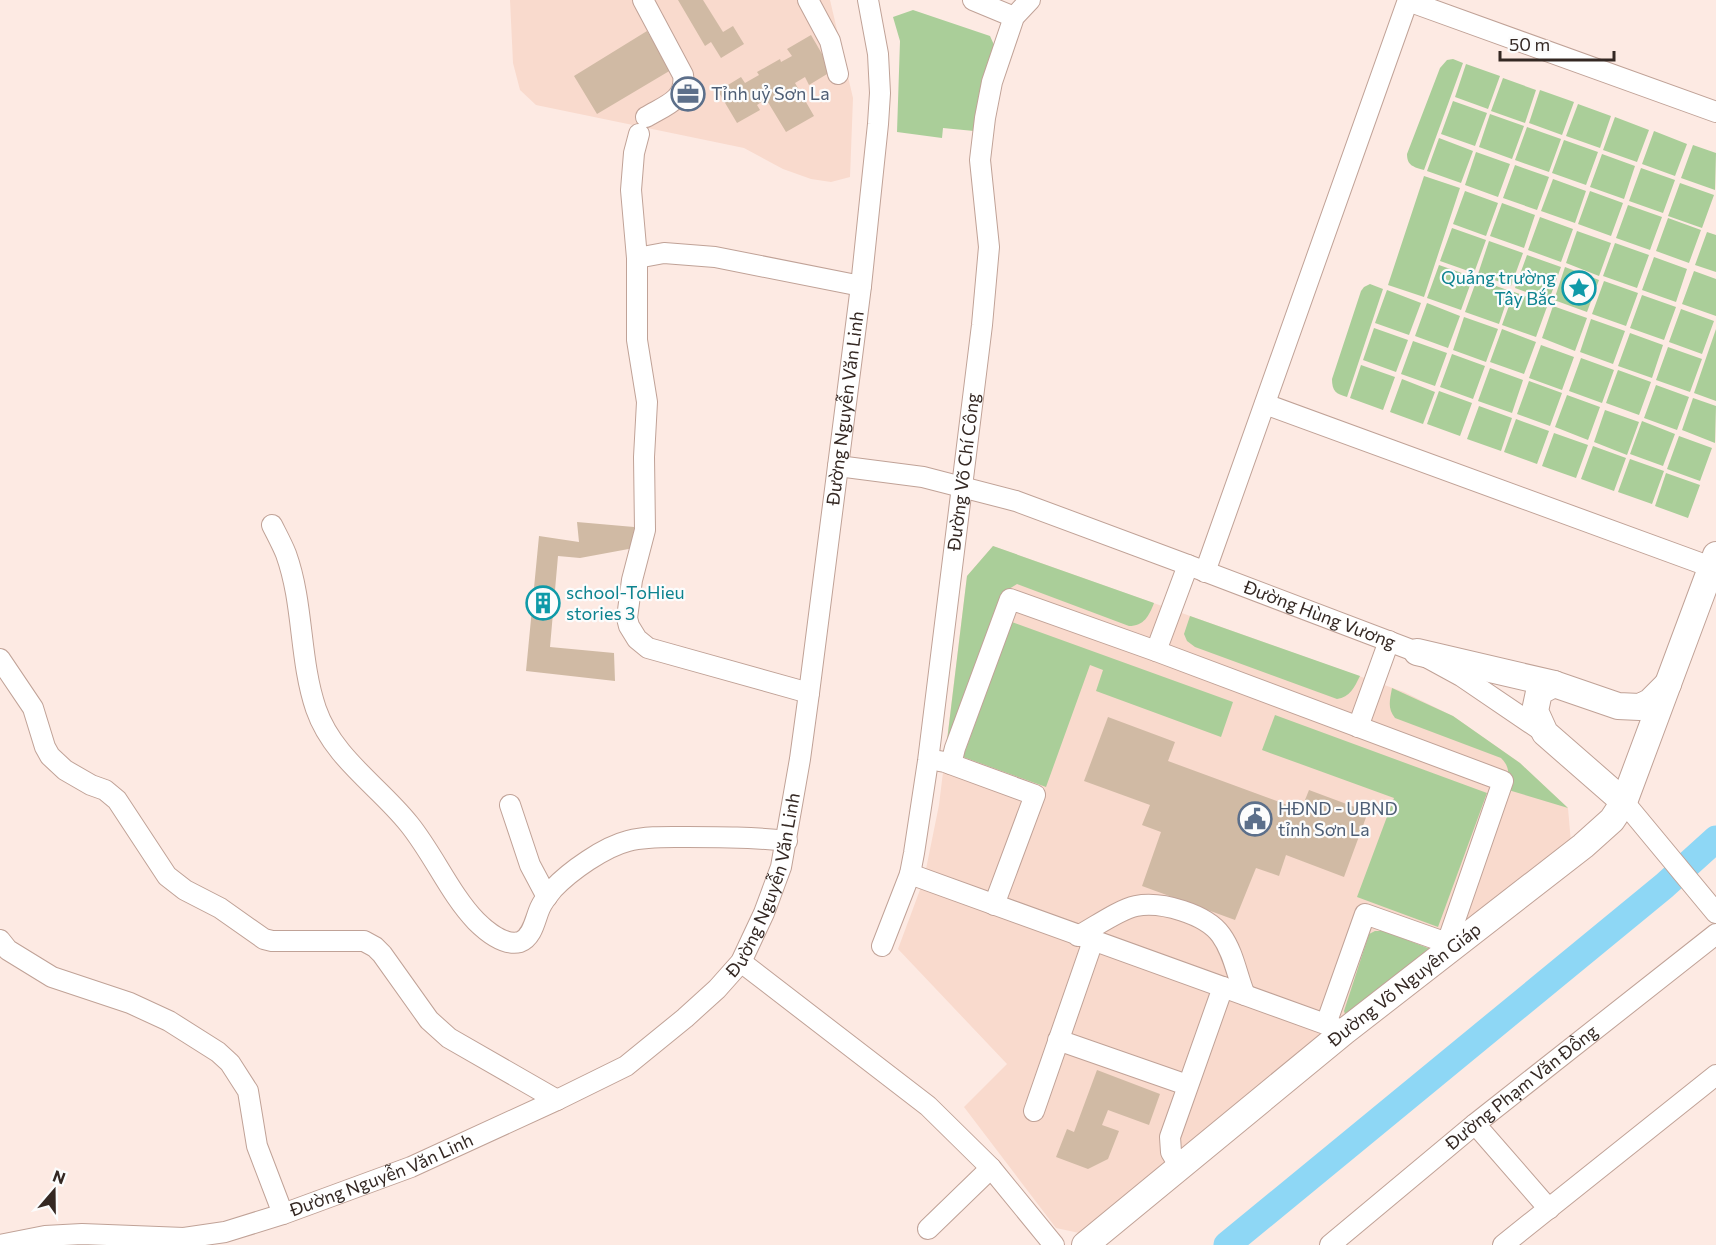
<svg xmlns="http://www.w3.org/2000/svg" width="1716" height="1245" font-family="Commissioner,sans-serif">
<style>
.built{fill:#f9dacd}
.green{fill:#aace99}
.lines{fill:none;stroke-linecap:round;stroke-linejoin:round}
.river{stroke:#8ed7f5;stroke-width:27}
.building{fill:#d0baa4}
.minor-casing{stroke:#c0a297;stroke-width:22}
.major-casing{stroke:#c0a297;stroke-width:28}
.minor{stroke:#fff;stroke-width:20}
.major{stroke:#fff;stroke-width:26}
.labels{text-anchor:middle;stroke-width:4.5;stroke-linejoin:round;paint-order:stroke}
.service-label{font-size:18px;fill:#4e5e75;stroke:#fcfcfc;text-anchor:start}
.culture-label{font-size:18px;fill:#0d838f;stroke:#fcfcfc;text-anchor:end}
.street-label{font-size:18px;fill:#342823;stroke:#fcfcfc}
</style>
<rect width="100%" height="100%" fill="#fdeae3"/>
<path class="built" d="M510 0H830L853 98 850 177 831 182 811 179 783 169 744 148 536 105 520 90 513 63Z
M993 546 1404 692 1453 716 1520 763 1568 808 1571 843 1093 1236 1056 1228 964 1107 1007 1064 898 949 924 879 939 805 967 576Z"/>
<path class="green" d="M913 10 990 36 995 47 979 95 974 131 943 128 942 138 897 132 900 41 893 17Z
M1453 59 1463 63 1424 170C1414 167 1407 166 1407 154L1440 68 1447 60Z
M1466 64 1500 76 1488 109 1455 97Z
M1503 78 1536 90 1525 123 1491 111Z
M1540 90 1574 102 1562 135 1529 123Z
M1453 101 1487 113 1475 146 1441 134Z
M1578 104 1611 116 1600 148 1566 136Z
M1490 114 1524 126 1512 159 1479 147Z
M1615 117 1649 130 1637 162 1603 150Z
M1527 127 1561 139 1549 172 1515 160Z
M1654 131 1687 144 1675 176 1642 164Z
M1439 138 1473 151 1461 183 1427 171Z
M1564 140 1598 152 1586 185 1552 173Z
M1693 145 1716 153 1715 190 1681 178Z
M1476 152 1510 164 1498 197 1465 185Z
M1602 154 1635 166 1624 199 1590 187Z
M1515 165 1549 177 1537 210 1503 198Z
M1641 168 1675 180 1663 213 1629 201Z
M1424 176 1460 188 1424 297 1388 285Z
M1553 179 1586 191 1575 223 1541 211Z
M1680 183 1714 195 1702 228 1668 216Z
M1465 191 1498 203 1486 236 1453 224Z
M1590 191 1623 203 1611 236 1578 224Z
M1502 203 1535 215 1524 248 1490 236Z
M1628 205 1662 217 1650 250 1616 238Z
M1540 217 1573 229 1561 262 1528 250Z
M1668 218 1701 230 1689 263 1656 251Z
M1452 228 1486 240 1474 273 1440 261Z
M1577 231 1611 243 1599 276 1566 263Z
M1707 232 1716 235V272L1695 265Z
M1489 241 1523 253 1511 286 1478 274Z
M1615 243 1649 255 1637 288 1603 276Z
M1527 255 1561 267 1549 300 1515 288Z
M1654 257 1687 269 1676 302 1642 290Z
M1439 265 1473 277 1461 310 1427 298Z
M1565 267 1599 280 1587 312 1554 300Z
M1694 271 1716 279V316L1682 304Z
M1477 279 1510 291 1499 324 1465 312Z
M1604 281 1638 293 1626 326 1592 314Z
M1370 284 1383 289 1347 397C1336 394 1332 391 1332 379L1361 291 1364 287Z
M1387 290 1421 303 1409 335 1375 323Z
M1514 292 1548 304 1536 337 1502 325Z
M1642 295 1676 307 1664 340 1630 328Z
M1427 303 1460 316 1448 348 1415 336Z
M1553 306 1587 318 1575 351 1542 338Z
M1681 309 1714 321 1702 354 1669 342Z
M1464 317 1498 329 1486 362 1453 350Z
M1591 319 1625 331 1613 364 1580 352Z
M1374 328 1408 340 1396 372 1363 360Z
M1502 329 1536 342 1524 374 1490 362Z
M1716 329V401L1694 393Z
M1630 333 1663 345 1652 378 1618 366Z
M1413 341 1447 353 1435 386 1401 374Z
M1541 345 1574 357 1562 390 1529 378Z
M1668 347 1702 359 1690 392 1656 380Z
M1452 354 1485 366 1473 399 1440 387Z
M1581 358 1614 370 1602 403 1569 391Z
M1361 365 1395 377 1383 410 1350 398Z
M1490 368 1523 380 1512 413 1478 401Z
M1618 370 1651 382 1639 415 1606 403Z
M1402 379 1435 392 1423 424 1390 412Z
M1529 381 1562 393 1550 426 1517 414Z
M1656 385 1689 397 1677 430 1644 418Z
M1439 391 1472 403 1460 436 1427 424Z
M1567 395 1600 407 1588 440 1555 427Z
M1693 398 1716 406 1715 443 1682 430Z
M1479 406 1512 418 1501 451 1467 439Z
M1605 410 1639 422 1627 455 1594 442Z
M1516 419 1549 431 1537 464 1504 452Z
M1642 421 1675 434 1663 466 1630 454Z
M1554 433 1588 445 1576 478 1542 466Z
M1679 436 1712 448 1700 481 1667 469Z
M1593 446 1626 458 1614 491 1581 479Z
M1630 459 1664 471 1652 504 1618 492Z
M1666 473 1700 485 1688 518 1655 506Z
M993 546 1154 603C1149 616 1144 626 1129 626L1017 584 1009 589 951 747 946 749 967 576Z
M1190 616 1360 676C1354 688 1350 697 1337 699L1195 647 1187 641 1184 634Z
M1012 622 1233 702 1221 737 1096 691 1103 670 1090 665 1046 787 963 757Z
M1392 688 1453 716 1520 763 1568 808 1505 789C1509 776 1511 768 1501 758L1395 718C1387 708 1390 700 1392 688Z
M1275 715 1487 793 1438 927 1357 897 1394 798 1262 750Z
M1375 931H1384L1438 952 1346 1017 1344 1011 1369 934Z"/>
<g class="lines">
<path class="river" d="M1227 1245 1664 886 1716 839"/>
</g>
<path class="building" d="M678 0H703L723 32 733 26 744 44 721 58 711 42 705 46Z
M647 31 671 70 597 114 574 76Z
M811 35 832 71 809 85 805 77 795 83 814 116 786 132 766 99 757 105 760 110 737 123 718 91 741 77 745 83 759 75 757 72 780 59 781 62 792 56 787 49Z
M577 522 634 527V548L580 558 558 556 550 647 614 653 615 681 526 671 539 536 579 542Z
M1108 717 1175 742 1168 761 1301 810 1309 790 1368 812 1344 877 1286 855 1279 876 1256 868 1235 920 1142 886 1161 832 1142 825 1150 805 1084 781Z
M1097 1070 1160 1094 1149 1125 1108 1110 1102 1125 1119 1131 1108 1159 1088 1169 1056 1157 1067 1129 1074 1132Z"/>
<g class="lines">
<defs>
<g id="minor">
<path d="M643 0 683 75C687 100 664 106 646 117"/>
<path d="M808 0 830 41 838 74"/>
<path d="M973 0 1014 17"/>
<path d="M1408 1 1716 112"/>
<path d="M639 134 634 153 631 190 637 258V340L647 402 644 457 645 530 632 580 627 618 629 626 637 639 648 648 809 693"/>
<path d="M637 258 664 253 715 257 861 286"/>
<path d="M1265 404 1711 567"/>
<path id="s1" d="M838 466 923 477 1016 501 1188 565 1417 652 1461 676 1545 733"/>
<path d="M272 525C277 535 282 544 286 554 304 604 299 659 316 709 333 758 379 786 409 824 434 855 450 894 476 921 486 931 504 946 520 942 533 937 535 919 540 908 543 901 548 895 553 889 570 871 604 847 628 841 647 836 668 837 687 837 721 837 753 837 787 841"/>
<path d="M1205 572 1408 0"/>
<path d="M1156 651 1188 565"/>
<path d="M0 659 33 708 45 747 50 756 65 770 91 785 105 790 117 800 167 876 185 890 220 908 264 939 272 941H364L375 947 382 954 429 1020 449 1038 557 1100"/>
<path d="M1358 727 1389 641"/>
<path d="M939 761 945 762 1035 795 994 905"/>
<path d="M951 764 955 748 1010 599 1156 651 1503 781 1447 943 1365 914 1326 1024"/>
<path d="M1624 802 1716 913"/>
<path d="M510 805 530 865 547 897"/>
<path d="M910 874 1339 1029"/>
<path d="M1078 936C1095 927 1118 910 1136 906 1161 901 1206 914 1221 935 1234 953 1237 976 1245 995"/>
<path d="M0 940 8 950 52 977 130 1003 169 1021 218 1052 230 1063 248 1091 257 1146 283 1214"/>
<path id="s2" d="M882 946 910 874 914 853 928 761 982 325 989 247 980 160 985 118 992 82 1014 17 1030 0"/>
<path d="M741 962 928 1106 991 1168 1054 1245"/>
<path d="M1058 1040 1187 1085"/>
<path d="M1034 1111 1093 941"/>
<path d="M1475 1124 1549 1209"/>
<path d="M1180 1167 1171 1152 1170 1137 1223 987"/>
<path d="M928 1229 991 1168"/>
<path id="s3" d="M0 1245 45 1236 82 1234 184 1238 225 1232 283 1214 411 1167 557 1100 626 1066 685 1018 717 989 741 962 764 913 781 867 800 759 809 693 861 286 878 124 880 93 878 54 868 0"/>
<path id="s4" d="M1330 1245 1475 1124 1716 934"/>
<path d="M1503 1245 1716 1075"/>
</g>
<g id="major">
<path d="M1417 652 1554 684 1618 706 1640 707 1650 702 1668 684"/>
<path d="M1554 684 1539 692 1535 711 1545 733 1624 802"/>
<path id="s5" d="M1085 1245 1345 1031 1583 846 1612 820 1624 802 1716 555"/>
</g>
</defs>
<use href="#minor" class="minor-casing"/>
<use href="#major" class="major-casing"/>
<use href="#minor" class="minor"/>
<use href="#major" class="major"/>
</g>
<defs>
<symbol id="office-ring" viewBox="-11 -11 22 22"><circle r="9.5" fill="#fcfcfc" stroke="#5c6f8a" stroke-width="1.5"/><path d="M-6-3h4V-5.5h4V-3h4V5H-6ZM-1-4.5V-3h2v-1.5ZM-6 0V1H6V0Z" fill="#5c6f8a"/></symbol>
<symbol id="sight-ring" viewBox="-11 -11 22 22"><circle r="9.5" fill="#fcfcfc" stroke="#0f9aa8" stroke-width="1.5"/><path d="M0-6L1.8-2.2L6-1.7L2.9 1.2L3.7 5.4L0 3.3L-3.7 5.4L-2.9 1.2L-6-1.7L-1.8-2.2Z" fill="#0f9aa8"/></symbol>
<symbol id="building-ring" viewBox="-11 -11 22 22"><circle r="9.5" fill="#fcfcfc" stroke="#0f9aa8" stroke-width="1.5"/><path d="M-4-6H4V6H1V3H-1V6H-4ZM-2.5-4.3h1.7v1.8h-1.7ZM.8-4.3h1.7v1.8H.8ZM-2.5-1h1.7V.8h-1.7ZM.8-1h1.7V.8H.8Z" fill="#0f9aa8"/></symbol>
<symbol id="civic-ring" viewBox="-11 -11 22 22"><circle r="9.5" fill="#fcfcfc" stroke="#5c6f8a" stroke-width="1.5"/><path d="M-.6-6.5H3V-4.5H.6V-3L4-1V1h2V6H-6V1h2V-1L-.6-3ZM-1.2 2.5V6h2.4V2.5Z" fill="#5c6f8a"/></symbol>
</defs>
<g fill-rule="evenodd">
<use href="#office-ring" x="669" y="75" width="38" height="38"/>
<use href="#sight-ring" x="1560" y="269" width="38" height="38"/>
<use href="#building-ring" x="524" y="584" width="38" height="38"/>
<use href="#civic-ring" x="1236" y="800" width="38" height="38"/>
</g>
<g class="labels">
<g class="service-label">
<text x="711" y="100">Tỉnh uỷ Sơn La</text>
<text x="1278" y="815">HĐND - UBND<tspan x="1278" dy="21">tỉnh Sơn La</tspan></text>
</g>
<g class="culture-label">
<text x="1556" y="284">Quảng trường<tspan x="1556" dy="21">Tây Bắc</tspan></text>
<text x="566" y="599" text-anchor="start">school-ToHieu<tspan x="566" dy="21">stories 3</tspan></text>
</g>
<g class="street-label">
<text dy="6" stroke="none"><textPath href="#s3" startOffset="1383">Đường Nguyễn Văn Linh</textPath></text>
<text dy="6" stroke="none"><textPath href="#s2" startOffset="483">Đường Võ Chí Công</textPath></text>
<text dy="6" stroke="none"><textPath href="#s1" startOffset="506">Đường Hùng Vương</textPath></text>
<text dy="6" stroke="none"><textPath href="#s3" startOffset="897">Đường Nguyễn Văn Linh</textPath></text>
<text dy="6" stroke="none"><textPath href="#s5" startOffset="412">Đường Võ Nguyên Giáp</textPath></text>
<text dy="6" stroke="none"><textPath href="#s4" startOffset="248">Đường Phạm Văn Đồng</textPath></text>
<text dy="6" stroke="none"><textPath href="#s3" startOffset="393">Đường Nguyễn Văn Linh</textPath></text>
</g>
</g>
<g transform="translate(54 1191) rotate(20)" stroke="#fcfcfc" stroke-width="4.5" paint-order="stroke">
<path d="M0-4.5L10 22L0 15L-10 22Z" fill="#342823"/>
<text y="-9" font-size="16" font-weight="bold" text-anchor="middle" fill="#342823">N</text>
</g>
<path d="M1500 51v9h114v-9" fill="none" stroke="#342823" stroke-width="3"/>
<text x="1509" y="51" font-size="18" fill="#342823" stroke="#fcfcfc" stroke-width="4.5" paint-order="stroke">50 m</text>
</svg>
